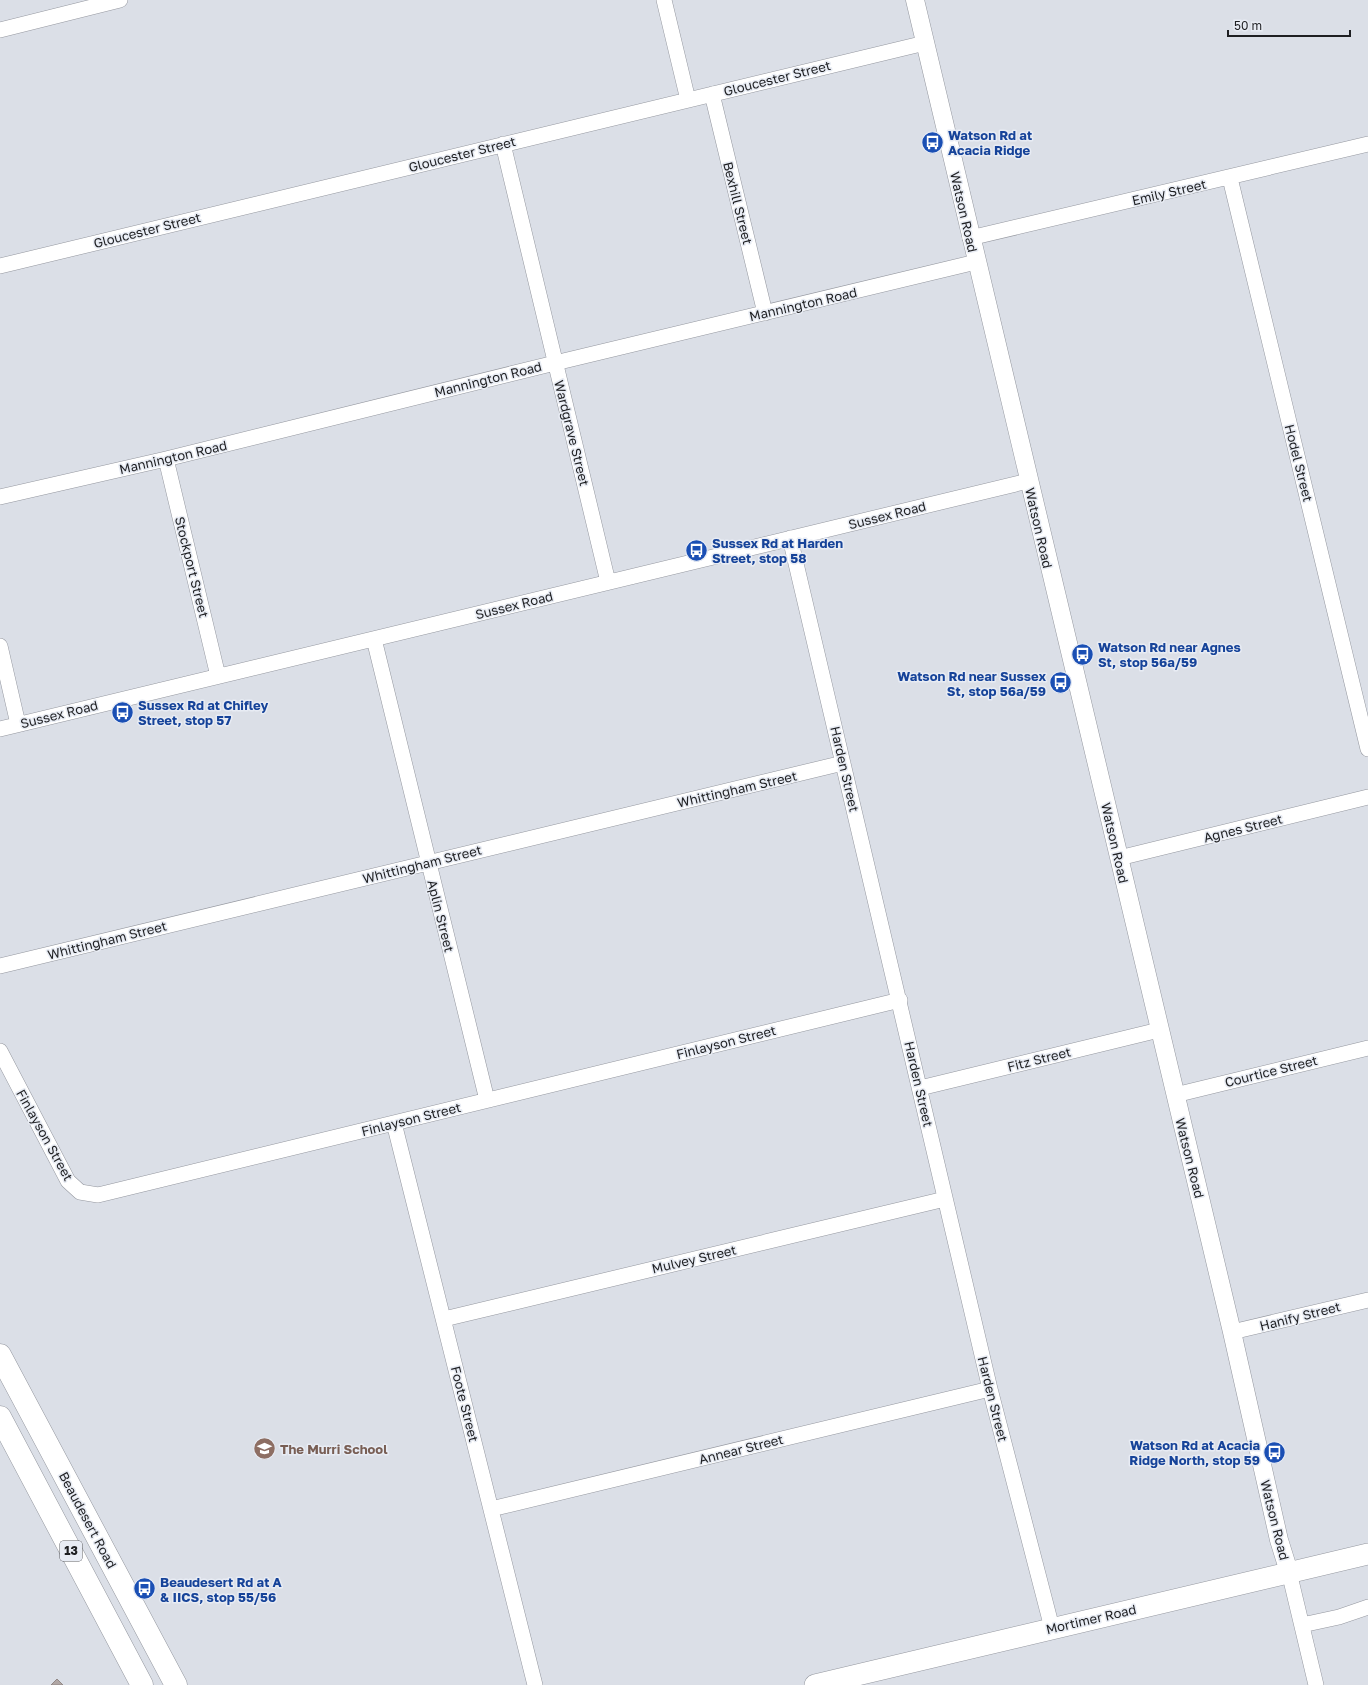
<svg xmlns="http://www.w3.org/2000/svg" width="1368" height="1685" font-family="'Golos Text',sans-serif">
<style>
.building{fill:#b0a6a4;stroke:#918886}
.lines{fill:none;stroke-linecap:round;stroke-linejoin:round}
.minor-casing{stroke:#94979f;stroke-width:16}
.tertiary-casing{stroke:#94979f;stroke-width:19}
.secondary-casing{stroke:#94979f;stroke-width:22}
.trunk-casing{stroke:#94979f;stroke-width:23}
.minor{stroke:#fff;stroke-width:15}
.tertiary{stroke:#fff;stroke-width:18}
.secondary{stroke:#fff;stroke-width:21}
.trunk{stroke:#fff;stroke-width:22}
.labels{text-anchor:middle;stroke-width:3;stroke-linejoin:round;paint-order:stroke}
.shield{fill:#e8ecf4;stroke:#5b5c61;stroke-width:1}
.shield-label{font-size:12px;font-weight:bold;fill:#1e1f22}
.street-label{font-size:13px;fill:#1e1f22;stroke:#e8ecf4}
.transit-label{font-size:13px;font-weight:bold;fill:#164399;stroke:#e8ecf4;text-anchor:start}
.education-label{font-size:13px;font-weight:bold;fill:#785e54;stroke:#e8ecf4;text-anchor:start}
</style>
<rect width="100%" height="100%" fill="#dbdfe7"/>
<path class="building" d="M57 1679 63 1685H51Z"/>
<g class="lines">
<defs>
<path id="minor" d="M664 0 688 100
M0 30 120 0
M712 94 765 313
M503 144 608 582
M1230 178 1368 749
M970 238 1368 144
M0 266 925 43
M166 459 218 676
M0 497 166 459 555 363 976 262
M790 538 990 1389 1052 1628
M374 639 487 1100
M0 646 18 724
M0 729 1028 481
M1119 858 1368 797
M0 966 843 763
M0 1051 68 1181 80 1192 98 1195 900 1000
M920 1088 1159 1030
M1175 1095 1368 1048
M394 1123 535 1685
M444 1319 945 1199
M1232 1332 1368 1300
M491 1509 990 1389
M1289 1572 1316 1685
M1302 1625 1339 1617 1368 1607"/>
<path id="tertiary" d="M915 0 1232 1332 1279 1540 1289 1572"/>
<path id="secondary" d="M815 1685 1368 1554"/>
<path id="trunk" d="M0 1355 176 1685
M0 1417 142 1685"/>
</defs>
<use href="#minor" class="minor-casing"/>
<use href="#tertiary" class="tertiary-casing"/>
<use href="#secondary" class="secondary-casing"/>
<use href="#trunk" class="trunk-casing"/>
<use href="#minor" class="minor"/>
<use href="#tertiary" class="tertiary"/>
<use href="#secondary" class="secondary"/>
<use href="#trunk" class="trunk"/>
</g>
<defs>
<symbol id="bus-disc" viewBox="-11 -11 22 22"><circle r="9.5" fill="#1a4fb4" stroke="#e8ecf4"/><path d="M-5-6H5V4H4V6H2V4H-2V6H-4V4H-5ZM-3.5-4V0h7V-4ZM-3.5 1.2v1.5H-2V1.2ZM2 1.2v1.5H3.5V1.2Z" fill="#fff"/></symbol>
<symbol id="school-disc" viewBox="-11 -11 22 22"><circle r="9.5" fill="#8d6e63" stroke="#e8ecf4"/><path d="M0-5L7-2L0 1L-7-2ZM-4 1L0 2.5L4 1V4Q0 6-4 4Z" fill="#fff"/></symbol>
</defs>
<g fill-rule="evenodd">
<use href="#bus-disc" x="920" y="130" width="25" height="25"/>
<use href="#bus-disc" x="684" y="538" width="25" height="25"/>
<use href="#bus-disc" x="1070" y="642" width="25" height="25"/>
<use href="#bus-disc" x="1048" y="670" width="25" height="25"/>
<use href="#bus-disc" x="110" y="700" width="25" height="25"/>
<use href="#school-disc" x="252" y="1436" width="25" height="25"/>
<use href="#bus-disc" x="1262" y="1440" width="25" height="25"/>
<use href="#bus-disc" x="132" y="1576" width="25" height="25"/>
</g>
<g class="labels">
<rect class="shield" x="60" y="1541" width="22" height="20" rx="3"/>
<g class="shield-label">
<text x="71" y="1555">13</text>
</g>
<g class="street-label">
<text transform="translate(777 78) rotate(-14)" y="5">Gloucester Street</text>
<text transform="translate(462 154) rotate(-14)" y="5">Gloucester Street</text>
<text transform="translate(1169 192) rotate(-13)" y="5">Emily Street</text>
<text transform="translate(738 203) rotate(76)" y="5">Bexhill Street</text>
<text transform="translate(964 212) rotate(77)" y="5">Watson Road</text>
<text transform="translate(147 230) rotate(-14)" y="5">Gloucester Street</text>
<text transform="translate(803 304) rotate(-13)" y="5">Mannington Road</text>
<text transform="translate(488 379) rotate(-14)" y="5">Mannington Road</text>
<text transform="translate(572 433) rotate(76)" y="5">Wardgrave Street</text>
<text transform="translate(173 457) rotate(-13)" y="5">Mannington Road</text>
<text transform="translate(1299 463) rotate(76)" y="5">Hodel Street</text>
<text transform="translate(887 515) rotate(-14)" y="5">Sussex Road</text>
<text transform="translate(1039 528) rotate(77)" y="5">Watson Road</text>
<text transform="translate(192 567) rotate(76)" y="5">Stockport Street</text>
<text transform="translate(514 605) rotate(-14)" y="5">Sussex Road</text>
<text transform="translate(59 714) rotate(-14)" y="5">Sussex Road</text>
<text transform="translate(845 769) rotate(77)" y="5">Harden Street</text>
<text transform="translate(737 789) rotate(-13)" y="5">Whittingham Street</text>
<text transform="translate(1243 828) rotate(-14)" y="5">Agnes Street</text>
<text transform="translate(1115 843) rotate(77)" y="5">Watson Road</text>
<text transform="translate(422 864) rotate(-14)" y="5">Whittingham Street</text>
<text transform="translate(441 916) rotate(76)" y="5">Aplin Street</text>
<text transform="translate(107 940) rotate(-14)" y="5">Whittingham Street</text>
<text transform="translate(726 1042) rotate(-14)" y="5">Finlayson Street</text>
<text transform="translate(1039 1059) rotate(-14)" y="5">Fitz Street</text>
<text transform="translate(1271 1071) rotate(-14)" y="5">Courtice Street</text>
<text transform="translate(919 1084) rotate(77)" y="5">Harden Street</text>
<text transform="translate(411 1119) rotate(-14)" y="5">Finlayson Street</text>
<text transform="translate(45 1135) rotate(61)" y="5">Finlayson Street</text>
<text transform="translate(1190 1158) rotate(76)" y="5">Watson Road</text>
<text transform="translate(694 1259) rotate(-13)" y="5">Mulvey Street</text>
<text transform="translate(1300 1316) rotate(-14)" y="5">Hanify Street</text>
<text transform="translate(993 1399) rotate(76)" y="5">Harden Street</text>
<text transform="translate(465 1404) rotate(76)" y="5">Foote Street</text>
<text transform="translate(741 1449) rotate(-14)" y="5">Annear Street</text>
<text transform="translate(88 1520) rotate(62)" y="5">Beaudesert Road</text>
<text transform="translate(1275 1520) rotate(76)" y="5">Watson Road</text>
<text transform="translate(1091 1619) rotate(-13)" y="5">Mortimer Road</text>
</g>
<g class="transit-label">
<text x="948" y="140">Watson Rd at<tspan x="948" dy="15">Acacia Ridge</tspan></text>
<text x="712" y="548">Sussex Rd at Harden<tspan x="712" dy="15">Street, stop 58</tspan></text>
<text x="1098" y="652">Watson Rd near Agnes<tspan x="1098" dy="15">St, stop 56a/59</tspan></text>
<text x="1046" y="681" text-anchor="end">Watson Rd near Sussex<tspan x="1046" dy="15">St, stop 56a/59</tspan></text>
<text x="138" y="710">Sussex Rd at Chifley<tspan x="138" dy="15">Street, stop 57</tspan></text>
<text x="1260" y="1450" text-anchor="end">Watson Rd at Acacia<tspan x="1260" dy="15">Ridge North, stop 59</tspan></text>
<text x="160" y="1587">Beaudesert Rd at A<tspan x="160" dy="15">&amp; IICS, stop 55/56</tspan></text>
</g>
<g class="education-label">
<text x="280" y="1454">The Murri School</text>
</g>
</g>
<path d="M1228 30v6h122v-6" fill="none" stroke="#1e1f22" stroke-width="2"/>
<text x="1234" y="30" font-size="12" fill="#1e1f22" stroke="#e8ecf4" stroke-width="3" paint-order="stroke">50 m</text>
</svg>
